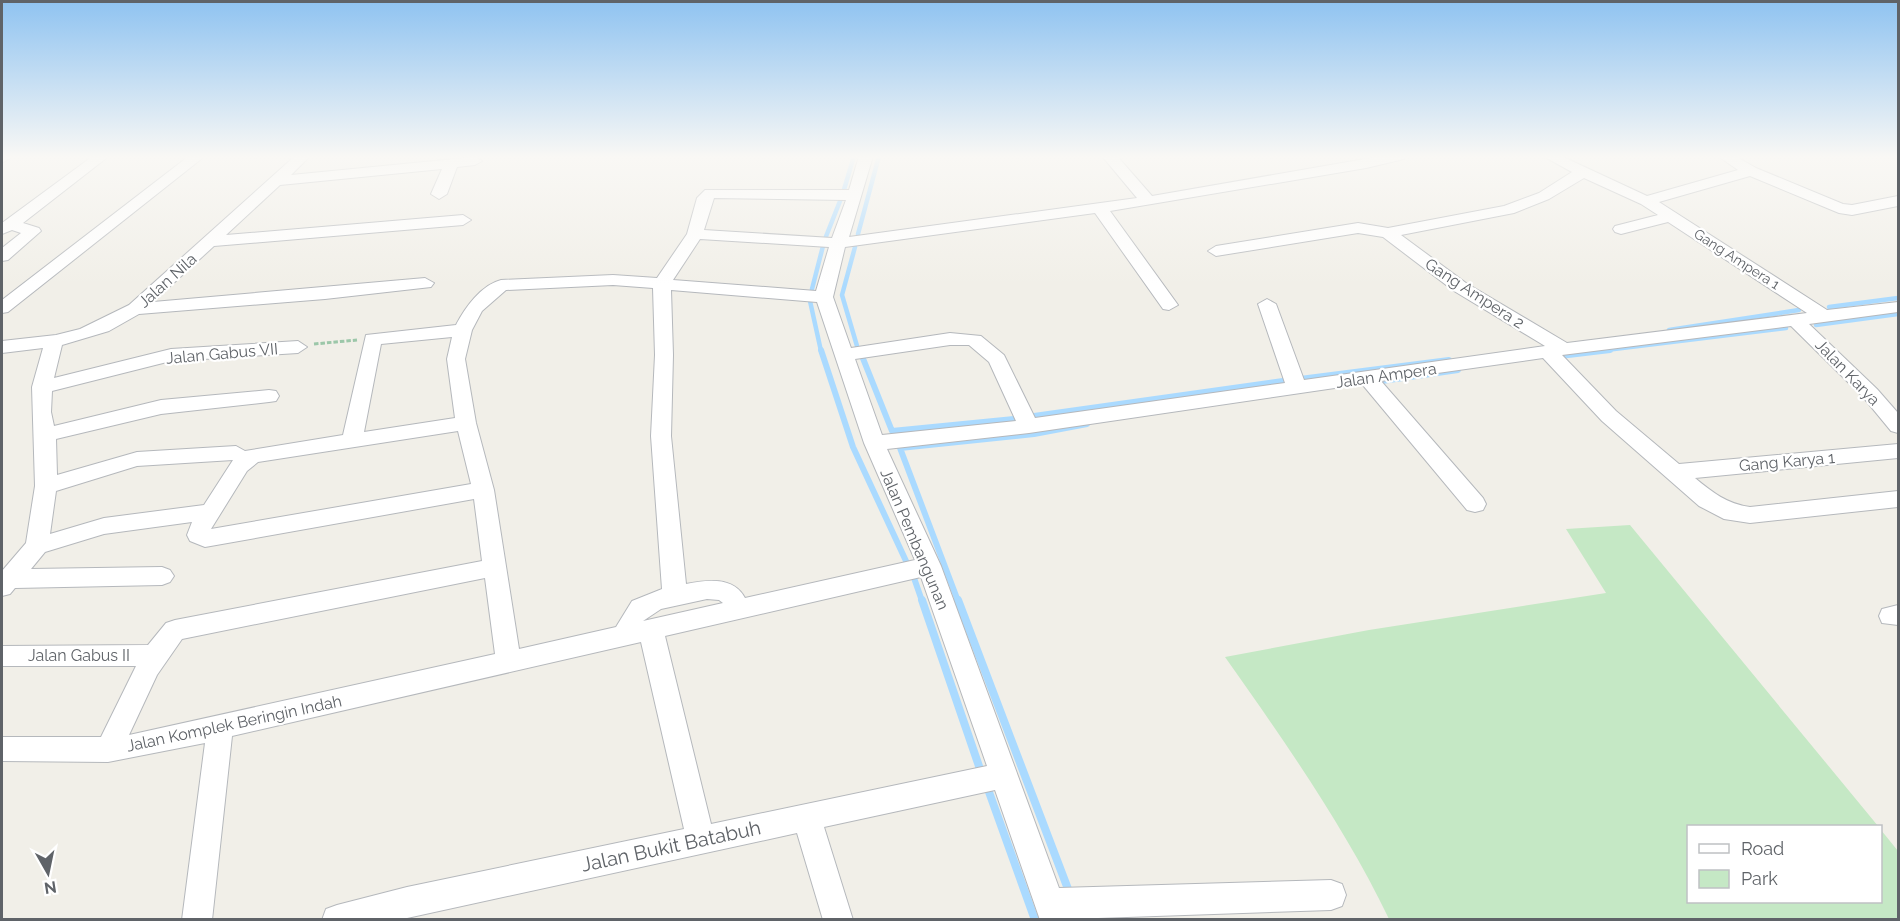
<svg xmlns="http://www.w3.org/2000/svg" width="1900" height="921" font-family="Raleway,sans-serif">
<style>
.green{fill:#c5e8c5}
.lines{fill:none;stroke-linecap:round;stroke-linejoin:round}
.stream-far2{stroke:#aadaff;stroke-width:4.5}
.stream-far1{stroke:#aadaff;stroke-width:6}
.stream{stroke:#aadaff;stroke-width:8}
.street-casing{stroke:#b5b8bc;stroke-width:2}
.path{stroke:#9cc7a9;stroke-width:3;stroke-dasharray:4.5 2;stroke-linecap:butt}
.street{fill:#fff;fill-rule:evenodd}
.labels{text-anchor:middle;stroke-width:4.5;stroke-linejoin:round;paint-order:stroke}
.far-street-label{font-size:14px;fill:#5f6368;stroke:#fff}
.street-label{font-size:16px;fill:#5f6368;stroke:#fff}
.near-street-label{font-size:20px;fill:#5f6368;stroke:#fff}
</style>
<rect width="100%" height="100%" fill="#f1efe8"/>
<path class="green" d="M1630 525 1878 826H1688V902H1880L1881 830 1898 851V919H1389C1346 829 1283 739 1225 657L1369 630 1606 593 1566 529Z"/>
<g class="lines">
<path class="stream-far2" d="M843 193 854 156
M858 234 879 156
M825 239 842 196
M855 247 842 295 857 346
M812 289 823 246
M810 301 821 351
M1829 307 1898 298
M1816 325 1898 314
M1669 330 1799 310
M1598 351 1786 328"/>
<path class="stream-far1" d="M821 350 853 447 906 561
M862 356 892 431 1014 419
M1560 356 1610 350
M1300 379 1449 360
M1375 382 1458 370
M1034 416 1283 381
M913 575 922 601
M958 601 900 448 1034 434 1087 424"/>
<path class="stream" d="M922 600 981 772
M958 600 1068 889
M989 792 1035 920"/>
<defs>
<path id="street" d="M2 156H13L2 163Z
M93 156H109L23 223 39 228 41 231 8 260 2 261V248L21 233 12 230 2 234V223Z
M189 156H205L8 312 2 313V300Z
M295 156H310L291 175 475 157 482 161 475 165 457 167 447 194 439 199 431 194 442 169 280 185 226 235 463 215 471 220 463 225 214 246 153 302 425 278 434 283 431 287 325 299 139 314 109 331 62 345 54 378 171 349 298 341 307 347 298 353 171 361 52 391 51 412 54 426 161 400 269 390 276 391 279 396 276 401 269 402 161 414 56 439 57 475 137 452 236 446 245 451 343 435 366 335 456 325C465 308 481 285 501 280L613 275 657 278 687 234 697 198 705 190H849L859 156H873L849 237 1137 198 1102 156H1117L1152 196 1382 156H1406L1404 159 1366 168 1110 211 1178 305 1169 310 1163 309 1095 213 845 247 833 297 851 348 950 333 981 336 1004 355 1035 418 1285 383 1258 304 1267 299 1276 304 1304 380 1545 346 1454 291 1383 237 1358 233 1216 256 1208 251 1216 246 1358 223 1388 228 1504 206 1539 193 1572 172 1543 156H1561L1647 196 1738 170 1718 156H1735L1756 168 1843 204 1852 205 1898 196V206L1852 215 1839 213 1750 176 1659 202 1827 310 1898 302V312L1809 324 1877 389 1898 413V433L1891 431 1863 397 1791 326 1562 355 1616 411 1679 464 1898 444V458L1695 478C1712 492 1727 504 1750 507L1898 491V507L1750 523 1724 519 1699 506 1602 421 1543 358 1381 381 1483 498 1486 504 1483 510 1475 512 1467 510 1362 384 1029 433 887 449 941 566 1059 888 1331 880 1342 884 1346 895 1342 906 1331 910 1040 920 995 790 824 827 853 920H823L797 833 398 920H322L326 909 337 905 407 887 684 829 641 642 232 736 212 920H182L205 743 108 762 2 761V737H101L136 666H2V646L148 645 166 623 175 620 482 561 474 499 205 547 190 541 187 535 192 522 104 534 45 552 31 569 162 567 170 570 174 576 170 582 162 585 15 588 10 594 2 596V571L26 543 35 486 32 387 43 348 2 353V341L56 335 80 329 129 305ZM1584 178 1641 204 1658 215 1615 226 1613 229 1615 232 1621 234 1668 222 1807 313 1567 343 1466 283 1401 235 1514 213 1549 199ZM714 198 846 200 832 238 704 230ZM700 239 829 247 816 291 673 280ZM613 285 653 288 655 355 651 436 662 589 632 601 616 627 519 649 494 490 476 423 465 359 472 330 482 311 506 290ZM671 290 817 302 864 443 915 560 745 598C733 576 707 580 686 584L671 436 673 355ZM452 337 447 359 455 418 364 432 381 344ZM950 345H969L989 362 1016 421 882 435 855 359ZM458 431 471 484 211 529 247 471 258 462ZM233 460 204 505 104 518 50 534 56 491 137 466ZM921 577 987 766 711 824 665 636ZM485 578 495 654 129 735 157 675 182 639ZM707 599 719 600 723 603 643 621 661 609Z
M1898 605V625L1882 623 1879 616 1882 609Z"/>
</defs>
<use href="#street" class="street-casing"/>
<path class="path" d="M314 344 357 340"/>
<use href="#street" class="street"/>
</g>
<linearGradient id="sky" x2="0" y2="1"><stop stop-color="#8fc3f1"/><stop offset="0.55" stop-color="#f9f8f5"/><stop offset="1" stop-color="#f9f8f5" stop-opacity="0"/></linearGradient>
<rect width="1900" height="285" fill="url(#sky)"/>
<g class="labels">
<g class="far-street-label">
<text transform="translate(1737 259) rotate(33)" y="5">Gang Ampera 1</text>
</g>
<g class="street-label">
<text transform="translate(167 280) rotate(-42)" y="6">Jalan Nila</text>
<text transform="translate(1475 293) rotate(33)" y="6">Gang Ampera 2</text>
<text transform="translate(222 353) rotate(-5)" y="6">Jalan Gabus VII</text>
<text transform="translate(1848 372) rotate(46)" y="6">Jalan Karya</text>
<text transform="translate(1386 375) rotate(-8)" y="6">Jalan Ampera</text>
<text transform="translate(1787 461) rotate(-5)" y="6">Gang Karya 1</text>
<text transform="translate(915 539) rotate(67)" y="6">Jalan Pembangunan</text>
<text x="79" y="661">Jalan Gabus II</text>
<text transform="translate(234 723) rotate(-12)" y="6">Jalan Komplek Beringin Indah</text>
</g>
<g class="near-street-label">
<text transform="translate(671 846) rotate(-12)" y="7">Jalan Bukit Batabuh</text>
</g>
</g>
<rect width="1900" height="921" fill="none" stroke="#5f6368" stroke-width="6"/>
<rect x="1687" y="825" width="195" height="78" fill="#ffffff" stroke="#bfc1c3" stroke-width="1.5"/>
<rect x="1699" y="844" width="30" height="9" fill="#ffffff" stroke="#bfc1c3" stroke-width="1.5"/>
<text x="1741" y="855" font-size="18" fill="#5f6368">Road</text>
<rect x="1699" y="870" width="30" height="18" fill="#c5e8c5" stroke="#bfc1c3" stroke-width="1.5"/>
<text x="1741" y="885" font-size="18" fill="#5f6368">Park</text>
<g transform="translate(48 873) rotate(171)" stroke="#ffffff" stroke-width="4.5" paint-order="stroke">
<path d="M0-4.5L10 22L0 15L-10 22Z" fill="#5f6368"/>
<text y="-9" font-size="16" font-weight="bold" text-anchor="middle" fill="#5f6368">N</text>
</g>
</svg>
